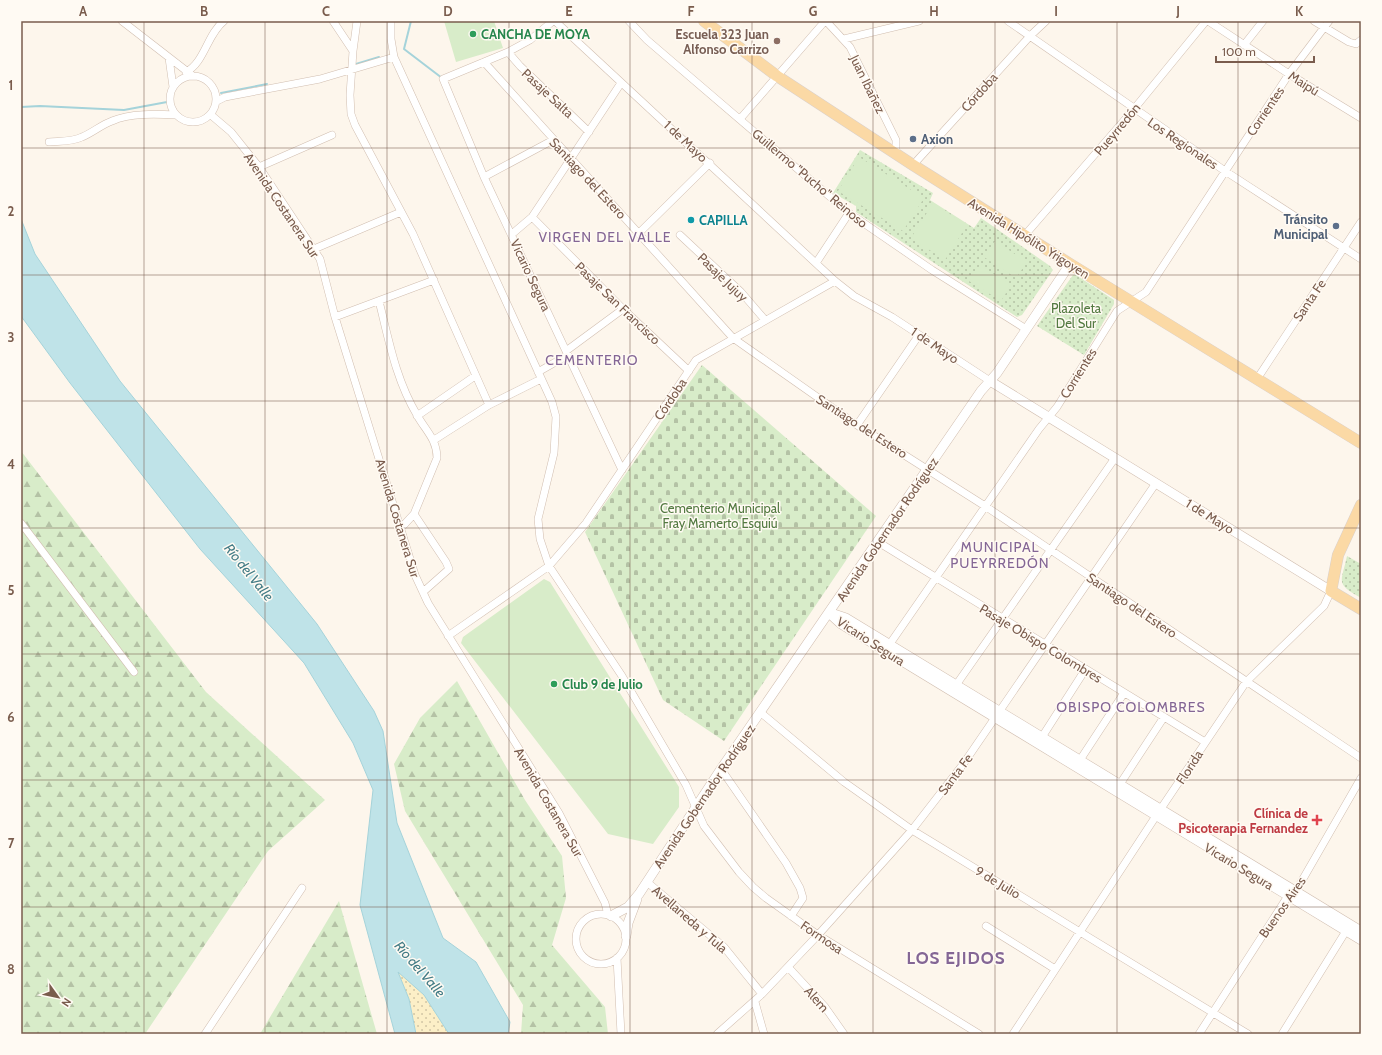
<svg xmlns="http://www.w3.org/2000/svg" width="1382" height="1055" font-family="Cabin,sans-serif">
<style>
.green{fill:url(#green-dots)}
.forest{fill:url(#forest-firs)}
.sand{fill:url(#sand-dots)}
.cemetery{fill:url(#cemetery-stones)}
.pitch{fill:#d8ecc9}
.water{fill:#bfe3e8;stroke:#a5d3da}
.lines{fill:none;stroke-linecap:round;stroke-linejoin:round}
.stream{stroke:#a5d3da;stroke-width:2}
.minor-casing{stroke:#d1beb0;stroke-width:8}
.tertiary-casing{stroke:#d1beb0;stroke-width:10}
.primary-casing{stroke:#dad1cd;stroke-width:12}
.minor{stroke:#fff;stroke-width:7}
.tertiary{stroke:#fff;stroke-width:9}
.primary{stroke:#fbd9a5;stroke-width:11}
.grid{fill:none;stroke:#7a5c4d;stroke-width:1;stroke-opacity:0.55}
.leisure-dot{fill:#2e9e5b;stroke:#fffaf3;stroke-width:1.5}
.education-dot{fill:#8d6e63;stroke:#fffaf3;stroke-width:1.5}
.service-dot{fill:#5c6f8a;stroke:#fffaf3;stroke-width:1.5}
.culture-dot{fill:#0f9aa8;stroke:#fffaf3;stroke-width:1.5}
.health-dot{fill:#e0444e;stroke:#fffaf3;stroke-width:1.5}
.labels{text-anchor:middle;stroke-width:3;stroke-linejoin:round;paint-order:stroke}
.leisure-label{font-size:13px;font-weight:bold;fill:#27864d;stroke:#fffaf3;text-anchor:start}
.education-label{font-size:13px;font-weight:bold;fill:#785e54;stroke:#fffaf3;text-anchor:end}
.street-label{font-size:13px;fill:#7a5c4d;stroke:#fffaf3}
.service-label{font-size:13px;font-weight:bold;fill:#4e5e75;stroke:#fffaf3;text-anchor:start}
.culture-label{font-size:13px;font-weight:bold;fill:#0d838f;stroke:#fffaf3;text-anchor:start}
.park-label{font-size:13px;fill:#537a41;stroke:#fffaf3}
.health-label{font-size:13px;font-weight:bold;fill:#be3a42;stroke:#fffaf3;text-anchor:end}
.neighbourhood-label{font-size:14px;letter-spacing:1px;fill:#846695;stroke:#fffaf3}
.water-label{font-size:14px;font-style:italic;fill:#437c86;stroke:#fffaf3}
.district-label{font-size:17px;font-weight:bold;letter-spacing:1px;fill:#846695;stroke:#fffaf3}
.neatline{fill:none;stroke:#7a5c4d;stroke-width:1.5}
.grid-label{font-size:13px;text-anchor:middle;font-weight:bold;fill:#7a5c4d}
</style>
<defs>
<pattern id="green-dots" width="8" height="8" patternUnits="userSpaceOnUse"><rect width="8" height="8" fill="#d8ecc9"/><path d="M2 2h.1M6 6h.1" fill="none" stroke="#b4c2a5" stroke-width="1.8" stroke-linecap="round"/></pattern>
<pattern id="forest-firs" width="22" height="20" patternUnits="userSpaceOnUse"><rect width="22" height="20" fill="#d8ecc9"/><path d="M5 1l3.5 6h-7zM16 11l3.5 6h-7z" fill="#b4c2a5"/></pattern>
<pattern id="sand-dots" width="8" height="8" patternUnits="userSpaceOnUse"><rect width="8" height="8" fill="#fcefc7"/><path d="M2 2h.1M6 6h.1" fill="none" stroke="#d1c5a4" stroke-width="1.8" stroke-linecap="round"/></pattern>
<pattern id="cemetery-stones" width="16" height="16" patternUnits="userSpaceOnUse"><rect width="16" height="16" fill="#d8ecc9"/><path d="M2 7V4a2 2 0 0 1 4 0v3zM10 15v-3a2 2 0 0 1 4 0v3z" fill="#b4c2a5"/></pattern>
</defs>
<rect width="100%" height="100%" fill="#fdf6ec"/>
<path class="green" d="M860 150 933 193 930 200 974 228 981 218 1050 266 1053 270 1022 315 1017 317 856 212V206L833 193Z
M1073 275H1076L1114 300V304L1084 355 1037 326Z
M1347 556 1361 564V598C1335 583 1341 584 1347 556Z"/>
<path class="forest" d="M21 451 206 692 325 800 268 851 145 1034H21Z
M457 681 525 800 562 856 566 898 552 945 605 1007 608 1034H521L523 1005 405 811 394 764 420 718Z
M339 901 377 1034H260Z"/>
<path class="sand" d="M397 971 424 995 449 1034H416L409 999Z"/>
<path class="cemetery" d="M702 365 876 516 724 741 663 700 585 532Z"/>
<path class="pitch" d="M444 21H494L503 48 456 62Z
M859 157 924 198 903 231 838 191Z
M933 203 967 225 945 260 911 238Z
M995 241 1027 262 1016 278 984 257Z
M980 265 1011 285 1001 301 969 281Z
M544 579 550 582 679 787V807L653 844 608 834 461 643 463 637Z"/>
<path class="water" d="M21 219 35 254 120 381 317 624 374 711 383 731 397 823 443 938 476 962 510 1022 508 1034H449L424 995 398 972 409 999 416 1034H395L360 905 373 790 353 743 304 663 200 549 70 383 21 316Z"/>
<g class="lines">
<path class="stream" d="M411 21 404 49 442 78
M356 64 379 57
M221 93 267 84
M21 107 40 106 124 110 167 102"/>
<defs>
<path id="minor" d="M122 21 193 76
M333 21 353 51 350 95 351 114 355 125 413 234 489 405
M391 21V39L394 57 552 402 556 417 554 453 538 519 540 539 549 566 622 676 686 785 704 826 739 872 753 887 766 898 818 935 979 1034
M553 21 530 40 508 52 443 79 484 177 622 470
M555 21 835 281 854 296 892 317 990 381
M629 21 647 40 849 213 932 270 1026 329
M826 21 850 47 896 140V154
M1008 21 1225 171 1361 259
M1208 21 1289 74 1361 118
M1314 21 1349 42 1356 44 1361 40
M844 39 919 21
M1244 45 1263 21
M353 51 357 21
M508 52 520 66 589 132
M169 58 173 87
M484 62 733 338 857 425 985 506 1361 758
M186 72C205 62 207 34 224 21
M170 99a23 23 0 1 1 46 0a23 23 0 1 1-46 0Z
M217 101 225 97 320 79 394 57
M211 115 231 132 259 167 320 259 335 317 415 575 428 603 559 813 605 903 608 915
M740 119 825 21
M49 142C60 141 72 142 82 137 92 133 101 125 112 121 130 113 156 114 176 115
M913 165 1031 35 1046 21
M259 167 332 135
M484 177 553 140
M532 217 623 309 689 371
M639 233 710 163
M512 234 532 217 621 83
M680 235 741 292 765 320
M1025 235 1134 109 1206 21
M314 249 401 212
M816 263 849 213
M379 301C389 341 396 380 417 415 425 430 437 439 437 458L414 514 401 528
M335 317 434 280
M566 351 623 309
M538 372 568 355
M1257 379 1361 222
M417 416 475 376
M857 425 919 335
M434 440 489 405 541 379
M414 514 446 562 449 569 423 592
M21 523 134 672
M878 542 1205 742
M448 636 549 566 586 523 696 360 835 281
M887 648 1039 429 1057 407 1117 311 1146 292 1289 74 1329 21
M954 688 1115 458
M760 712 844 782 912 830 1248 1034
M1042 737 1085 670
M1080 760 1124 693
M721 769 786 863 800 888 803 898 791 916
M1120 784 1164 717
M647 882 724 947 762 994
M576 939a25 25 0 1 1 50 0a25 25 0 1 1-50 0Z
M986 926 1055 969
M617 958 621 1034
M788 967 825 1007 844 1034
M755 1002 764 1034
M205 1034 302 888
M717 1034 762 994 818 935 912 830 964 763 1156 483
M1013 1034 1156 816 1246 682 1324 606 1331 591
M1199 1034 1288 896 1296 891 1361 778
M1282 1034 1346 931"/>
<path id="tertiary" d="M990 381 1331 591
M829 613 841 624 1361 940
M831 613 846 618 1361 931
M611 916 628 907 639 894 721 769 981 391 997 373 1070 264
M626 936 628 923 637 899"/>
<path id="primary" d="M704 21 777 76 913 165 1070 264 1361 443
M1361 505 1338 555 1331 591 1361 609"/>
</defs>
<use href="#minor" class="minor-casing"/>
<use href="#tertiary" class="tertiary-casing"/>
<use href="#primary" class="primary-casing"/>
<use href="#minor" class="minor"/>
<use href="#tertiary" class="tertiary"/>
<use href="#primary" class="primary"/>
</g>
<path class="grid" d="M144 21V1034M265 21V1034M387 21V1034M509 21V1034M630 21V1034M752 21V1034M873 21V1034M995 21V1034M1117 21V1034M1238 21V1034M21 148H1361M21 275H1361M21 401H1361M21 528H1361M21 654H1361M21 780H1361M21 907H1361"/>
<g class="leisure-dot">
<circle cx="473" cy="34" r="4"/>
<circle cx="554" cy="684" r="4"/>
</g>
<circle class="education-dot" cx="777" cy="41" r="4"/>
<g class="service-dot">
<circle cx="913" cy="139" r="4"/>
<circle cx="1336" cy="226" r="4"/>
</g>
<circle class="culture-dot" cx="691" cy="220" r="4"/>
<path class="health-dot" d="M1315 814h4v4h4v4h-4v4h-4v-4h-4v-4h4z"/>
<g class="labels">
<g class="leisure-label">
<text x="481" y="39">CANCHA DE MOYA</text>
<text x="562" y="689">Club 9 de Julio</text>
</g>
<g class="education-label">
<text x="769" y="39">Escuela 323 Juan<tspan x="769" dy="15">Alfonso Carrizo</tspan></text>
</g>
<g class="street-label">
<text transform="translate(1304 83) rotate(32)" y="5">Maipú</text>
<text transform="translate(868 84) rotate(64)" y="5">Juan Ibañez</text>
<text transform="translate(979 92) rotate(-48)" y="5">Córdoba</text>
<text transform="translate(548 93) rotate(43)" y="5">Pasaje Salta</text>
<text transform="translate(1265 111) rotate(-56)" y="5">Corrientes</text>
<text transform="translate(1117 129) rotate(-50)" y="5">Pueyrredón</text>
<text transform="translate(686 141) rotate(43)" y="5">1 de Mayo</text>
<text transform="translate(1183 143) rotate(34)" y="5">Los Regionales</text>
<text transform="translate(588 178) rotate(47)" y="5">Santiago del Estero</text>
<text transform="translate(810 178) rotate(40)" y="5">Guillermo "Pucho" Reinoso</text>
<text transform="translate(282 205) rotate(56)" y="5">Avenida Costanera Sur</text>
<text transform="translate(1029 238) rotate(32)" y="5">Avenida Hipólito Yrigoyen</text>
<text transform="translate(531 275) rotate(65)" y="5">Vicario Segura</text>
<text transform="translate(723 277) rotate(44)" y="5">Pasaje Jujuy</text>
<text transform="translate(1309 300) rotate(-56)" y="5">Santa Fe</text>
<text transform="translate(618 303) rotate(44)" y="5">Pasaje San Francisco</text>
<text transform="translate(935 345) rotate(34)" y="5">1 de Mayo</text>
<text transform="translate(1078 373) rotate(-58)" y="5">Corrientes</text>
<text transform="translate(670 399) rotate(-56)" y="5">Córdoba</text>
<text transform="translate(862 426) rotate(33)" y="5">Santiago del Estero</text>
<text transform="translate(1210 516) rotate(32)" y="5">1 de Mayo</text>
<text transform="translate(398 518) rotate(73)" y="5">Avenida Costanera Sur</text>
<text transform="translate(887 529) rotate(-56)" y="5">Avenida Gobernador Rodríguez</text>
<text transform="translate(1132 605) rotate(34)" y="5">Santiago del Estero</text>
<text transform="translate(871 641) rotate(33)" y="5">Vicario Segura</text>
<text transform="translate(1041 643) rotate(31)" y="5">Pasaje Obispo Colombres</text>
<text transform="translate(1189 767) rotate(-57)" y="5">Florida</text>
<text transform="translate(955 774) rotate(-53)" y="5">Santa Fe</text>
<text transform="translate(704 796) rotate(-56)" y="5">Avenida Gobernador Rodríguez</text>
<text transform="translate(549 802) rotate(60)" y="5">Avenida Costanera Sur</text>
<text transform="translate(1239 866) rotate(31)" y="5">Vicario Segura</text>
<text transform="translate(998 882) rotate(31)" y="5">9 de Julio</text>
<text transform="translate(1282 907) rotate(-55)" y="5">Buenos Aires</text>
<text transform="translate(690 919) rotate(41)" y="5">Avellaneda y Tula</text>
<text transform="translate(822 937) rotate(34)" y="5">Formosa</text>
<text transform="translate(817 999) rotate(48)" y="5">Alem</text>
</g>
<g class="service-label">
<text x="921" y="144">Axion</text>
<text x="1328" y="224" text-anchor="end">Tránsito<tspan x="1328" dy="15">Municipal</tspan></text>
</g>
<g class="culture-label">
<text x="699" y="225">CAPILLA</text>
</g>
<g class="park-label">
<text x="1076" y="313">Plazoleta<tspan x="1076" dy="15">Del Sur</tspan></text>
<text x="720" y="513">Cementerio Municipal<tspan x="720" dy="15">Fray Mamerto Esquiú</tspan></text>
</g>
<g class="health-label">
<text x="1308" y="818">Clínica de<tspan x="1308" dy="15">Psicoterapia Fernandez</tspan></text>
</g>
<g class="neighbourhood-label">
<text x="605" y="242">VIRGEN DEL VALLE</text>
<text x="592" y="365">CEMENTERIO</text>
<text x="1000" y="552">MUNICIPAL<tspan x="1000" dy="16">PUEYRREDÓN</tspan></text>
<text x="1131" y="712">OBISPO COLOMBRES</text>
</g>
<g class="water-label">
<text transform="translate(249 572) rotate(51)" y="5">Río del Valle</text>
<text transform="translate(420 969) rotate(49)" y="5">Río del Valle</text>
</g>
<g class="district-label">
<text x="956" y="964">LOS EJIDOS</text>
</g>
</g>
<rect width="1382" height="1055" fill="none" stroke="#fffaf3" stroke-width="44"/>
<g transform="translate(58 997) rotate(123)" stroke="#fffaf3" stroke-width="3" paint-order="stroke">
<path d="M0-3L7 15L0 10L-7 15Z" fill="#7a5c4d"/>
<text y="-6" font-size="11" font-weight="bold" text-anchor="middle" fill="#7a5c4d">N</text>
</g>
<path d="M1216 56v6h98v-6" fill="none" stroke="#7a5c4d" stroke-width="2"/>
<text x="1222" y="56" font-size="12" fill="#7a5c4d" stroke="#fffaf3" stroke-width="3" paint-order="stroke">100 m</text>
<rect x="22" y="22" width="1338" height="1011" class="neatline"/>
<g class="grid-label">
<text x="83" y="16">A</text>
<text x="204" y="16">B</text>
<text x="326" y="16">C</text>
<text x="448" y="16">D</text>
<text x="569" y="16">E</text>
<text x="691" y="16">F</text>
<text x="813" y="16">G</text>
<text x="934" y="16">H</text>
<text x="1056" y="16">I</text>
<text x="1178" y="16">J</text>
<text x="1299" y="16">K</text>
<text x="11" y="90">1</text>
<text x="11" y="216">2</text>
<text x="11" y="342">3</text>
<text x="11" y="469">4</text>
<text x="11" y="595">5</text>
<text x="11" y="722">6</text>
<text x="11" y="848">7</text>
<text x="11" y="974">8</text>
</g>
</svg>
